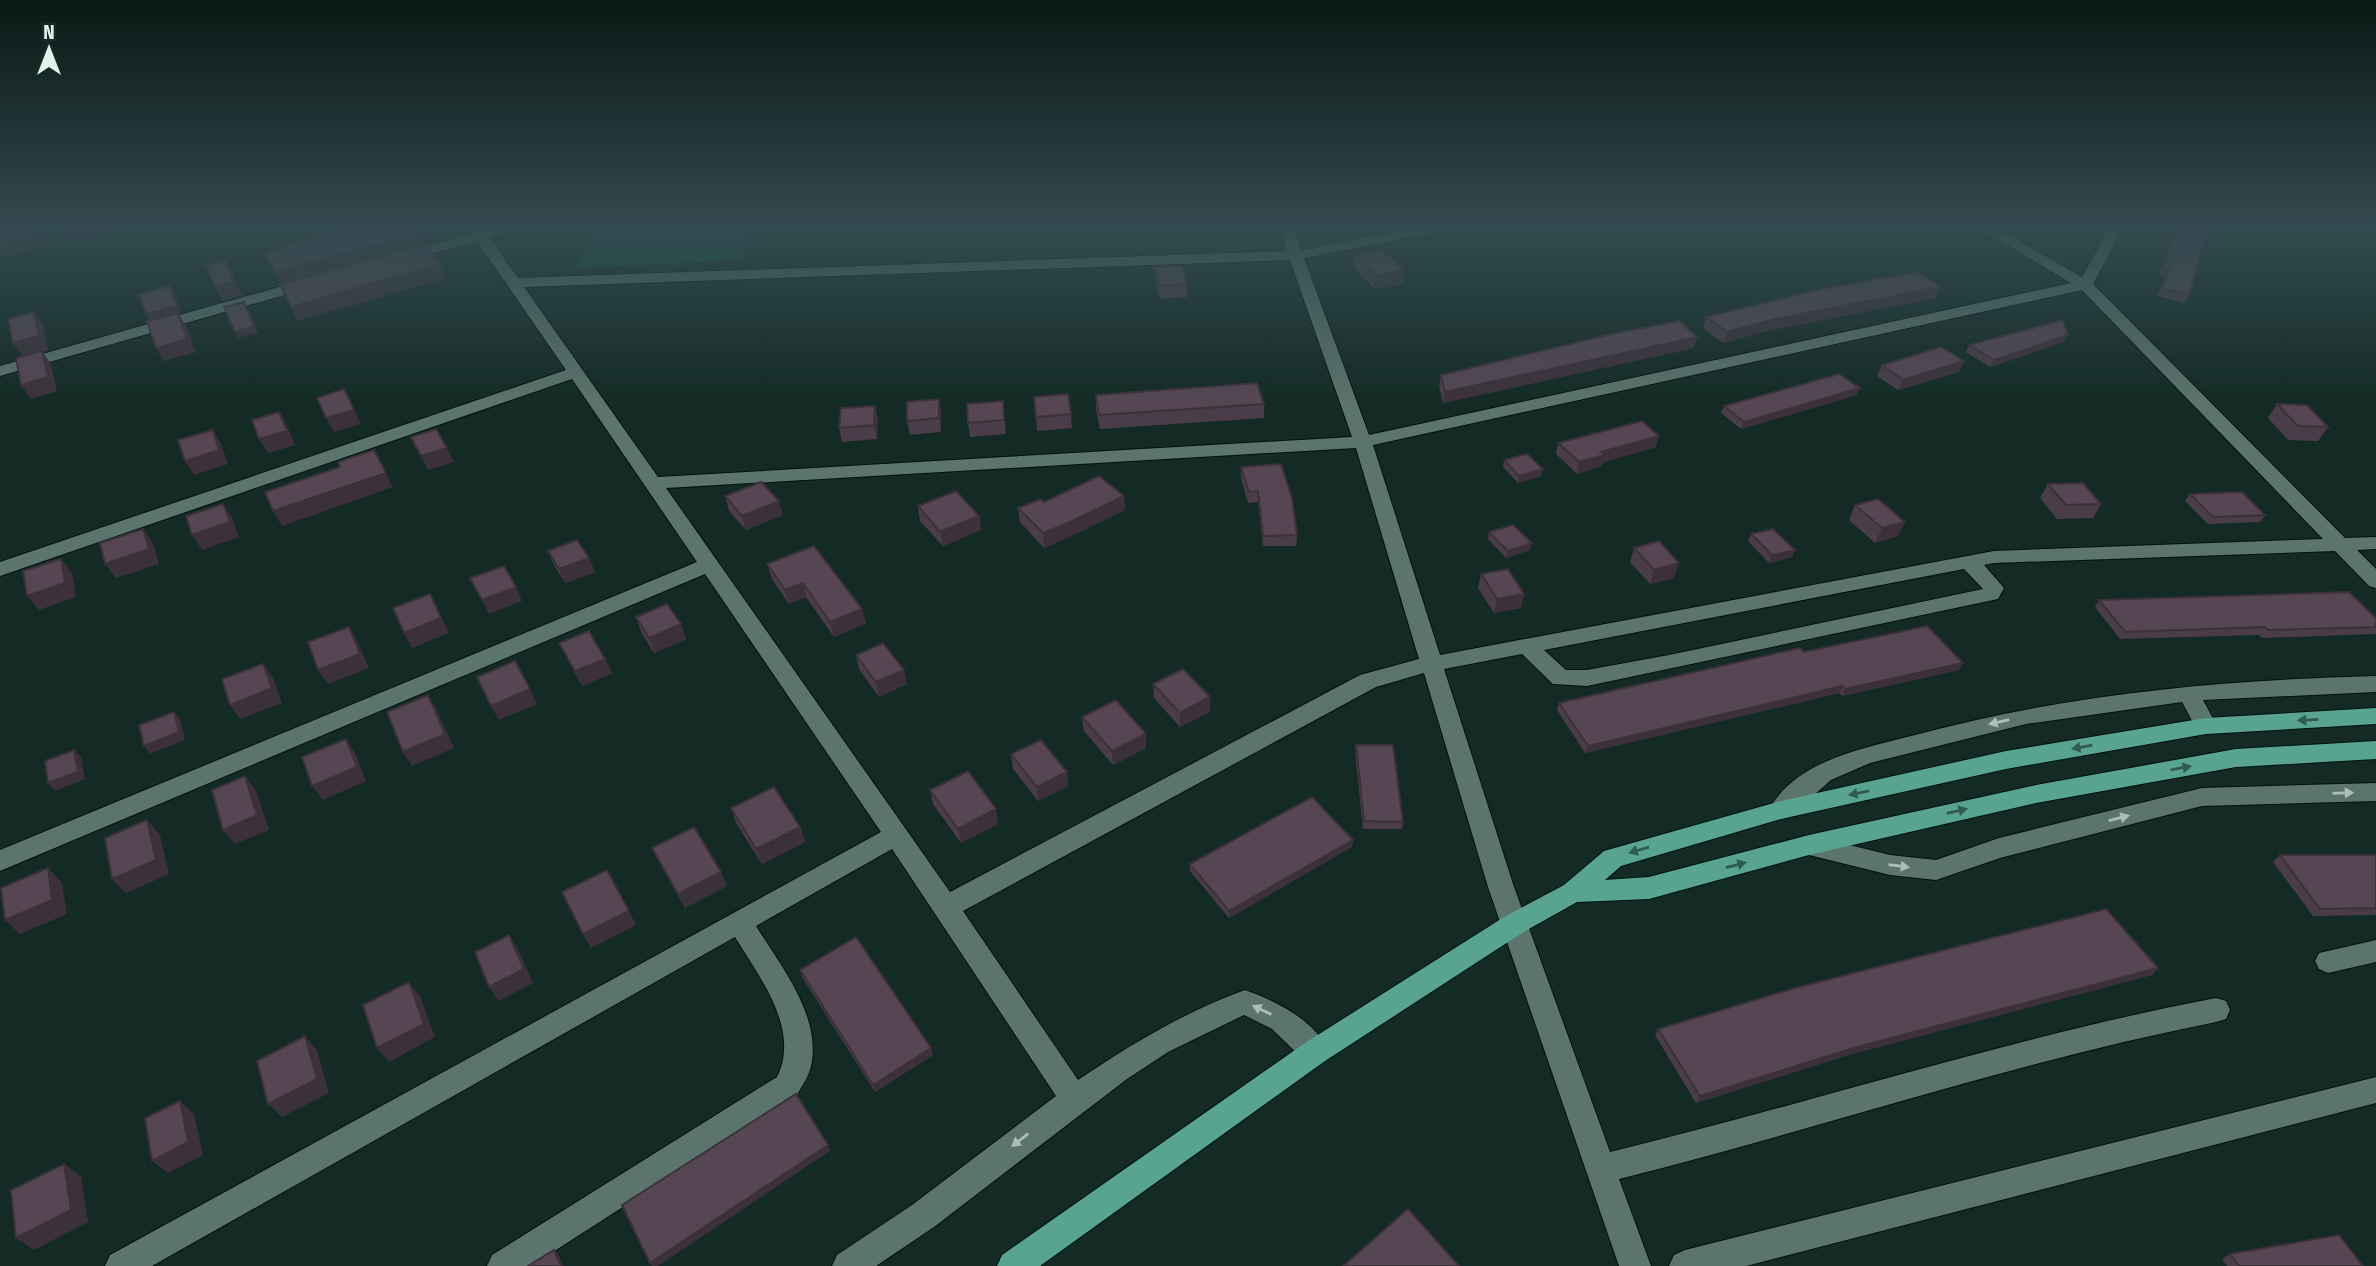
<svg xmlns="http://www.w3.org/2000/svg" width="2376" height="1266" font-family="'Fira Sans Condensed',sans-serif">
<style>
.green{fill:#0c5142}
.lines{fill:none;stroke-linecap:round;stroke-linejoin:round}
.minor-casing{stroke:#00130e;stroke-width:2}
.major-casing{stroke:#00130e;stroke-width:2}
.minor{fill:#5b746c;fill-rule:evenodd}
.major{fill:#59a491;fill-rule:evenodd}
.wall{fill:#4a3c48}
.shaded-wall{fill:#3c313b}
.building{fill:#564654;stroke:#3c313b;stroke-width:2}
.oneway{fill:#2f5b50}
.oneway2{fill:#acbeb9}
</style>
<rect width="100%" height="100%" fill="#132b24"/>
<path class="green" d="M595 227H750L741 260 576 268Z"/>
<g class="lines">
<defs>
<path id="minor" d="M468 227H482L484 230 516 227 514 230 489 237 518 278 1287 251 1279 227H1293L1301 250 1422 227H1449L1442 231 1304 258 1369 435 2071 283 1977 227H1994L2082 277 2110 227H2124L2093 284 2345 538 2376 537V549L2357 550 2376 569V588L2369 586 2335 551 1994 563 1984 565 2004 588 1998 599 1587 686 1553 684 1522 654 1444 669 1514 887 1610 1152C1812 1103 2011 1037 2216 998L2226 1001 2230 1010 2226 1019 2216 1022C2014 1062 1819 1129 1619 1179L1651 1266H1619L1488 887 1424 673 1376 687 963 911 1078 1080C1131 1044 1185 1012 1245 990 1276 1001 1315 1020 1329 1052L1325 1061 1315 1065 1305 1061 1272 1029 1244 1015 1168 1052 1127 1079 934 1227 876 1266H832L837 1255 912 1205 1056 1096 892 849 756 926C780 965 822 1016 811 1066 809 1076 802 1086 797 1095L531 1266H487L492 1255 777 1077C801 1029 759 977 735 937L152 1266H105L110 1255 881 832 705 574 0 871V850L697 562 572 379 0 576V562L566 370 477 241 403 261 396 257 472 233ZM1290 260 1352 437 658 477 524 287ZM2082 290 2323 539 1994 551 1440 655 1373 445ZM1356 448 1419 659 1360 675 950 892 666 488ZM1964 569 1983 589 1669 655 1587 670H1566L1544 650Z
M2356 227H2376V234L2358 230Z
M311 278 316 280V286L0 376V366Z
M2376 676V692L2203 700 2217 726 2214 732 2206 734 2198 732 2182 702 2026 724 1870 763 1831 780 1789 817 1781 819 1773 817 1769 810C1796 759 1866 748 1915 735 2067 694 2219 680 2376 676Z
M2376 783V801L2202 806 2000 858 1936 880 1890 875 1809 855 1800 852 1797 845 1800 838 1809 835 1890 855 1936 860 1999 838 2202 788Z
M2376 940V962L2328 973 2319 969 2315 961 2319 953Z
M2376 1077V1103L1746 1266H1669L1674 1255 1685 1250Z"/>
<path id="major" d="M2376 708V724L2206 734 2006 769 1781 819 1621 866 1605 880 1649 877 1809 835 2036 785 2236 749 2376 741V759L2236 767 2036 803 1809 855 1649 899 1577 902 1522 933 1325 1061 1040 1266H997L1002 1255 1305 1043 1504 917 1564 885 1604 851 1781 801 2006 751 2206 718Z"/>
</defs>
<use href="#minor" class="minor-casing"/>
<use href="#major" class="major-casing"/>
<use href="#minor" class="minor"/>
<use href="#major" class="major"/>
</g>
<path class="wall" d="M2176 227H2208L2189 295 2184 303 2157 296 2165 277 2159 275Z
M1355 255 1402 284 1375 289 1354 268Z
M1154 267 1187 284V297L1160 299 1155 280Z
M1936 298 1771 330 1723 343 1703 328 1706 317Z
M2064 342 1990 367 1966 352 1969 345Z
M1694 348 1443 403 1439 387 1441 375Z
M1964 361 1959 372 1898 390 1877 376 1882 365Z
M1096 395 1264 404V418L1100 429 1096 409Z
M1857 395 1741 429 1721 413 1724 406Z
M1034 397 1071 414 1072 428 1037 431Z
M939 399 941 413V432L910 435 907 421Z
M1003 401 1006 434 970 437 968 423Z
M2277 404 2328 427 2318 441 2288 440 2268 418Z
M875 406 878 420 877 439 842 442 839 428Z
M1558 443 1656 447 1603 462 1601 466 1577 474 1556 454Z
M1504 460 1543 469 1541 476 1518 483 1503 467Z
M1241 467 1297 535 1296 546H1263L1258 502 1248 503 1241 478Z
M2048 484 2101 504 2093 518 2057 519 2040 498Z
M2190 494 2265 515 2260 522 2208 524 2185 501Z
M725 496 783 515 746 530 729 511Z
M1124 496 1125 510 1069 537 1044 548 1020 522 1018 508 1044 502Z
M1855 505 1898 536 1875 543 1849 520Z
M918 506 979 516 981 530 943 546 920 521Z
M1489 532 1530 550 1506 558 1488 539Z
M1751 534 1795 550 1792 557 1769 563 1748 541Z
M814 546 866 623 834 637 806 597 789 604 772 579 767 564Z
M1634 548 1674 578 1650 584 1630 562Z
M548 551 589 558 595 572 565 583 554 565Z
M1481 574 1524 594 1521 608 1494 613 1478 588Z
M2099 600 2376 618V634L2262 638 2259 635 2120 639 2095 607Z
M636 617 681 624 686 639 654 653 641 632Z
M559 643 605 659 612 673 582 686Z
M1804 652 1959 670 1842 696 1839 693 1585 753 1557 710 1559 703Z
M856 655 907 684 879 697 859 669Z
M1153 684 1210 712 1180 727 1154 698Z
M1082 717 1146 748 1113 765 1084 731Z
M1356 745 1403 822 1402 829H1363L1355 752Z
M1011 754 1067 772 1068 786 1038 801 1013 769Z
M930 790 998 824 961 843 933 804Z
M731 808 800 827 805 842 762 864 736 823Z
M1353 840 1352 847 1229 918 1190 871V864Z
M652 848 727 886 685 908 659 862Z
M2280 855H2376V915L2313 916 2273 862Z
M2158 968 2152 975 1852 1054 1696 1103 1655 1035 1658 1029Z
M800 970 933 1055 875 1092 802 977Z
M2230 1254 2363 1266H2227L2222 1259Z"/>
<path class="shaded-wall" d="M30 227H34L39 248 0 257V245Z
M76 227H120L70 240 64 230Z
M419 233 423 244 281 284 275 273Z
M225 260 232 273 242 295 223 301 215 287Z
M440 264 446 278 388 295 298 321 291 307Z
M1404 270 1402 284 1375 289 1376 276Z
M170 286 174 292 181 312 178 313 186 326 196 352 164 361 156 348 150 321 146 314Z
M1940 287 1936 298 1771 330 1723 343 1727 332 1775 319Z
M244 302 258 333 238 338 235 332Z
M34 312 43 325 48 350 42 351 51 364 57 391 31 399 21 385 23 357 13 343Z
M2068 335 2064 342 1990 367 1994 360Z
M1697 337 1694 348 1443 403 1445 392Z
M1964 361 1959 372 1898 390 1903 380Z
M1860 388 1857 395 1741 429 1744 422Z
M939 399 941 413V432L939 418Z
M351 403 361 424 334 432 326 418Z
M875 406 878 420 877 439 874 425Z
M279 412 287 426 295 445 268 453 259 439Z
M213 430 221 444 228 464 194 475 185 461Z
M1659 436 1656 447 1603 462 1601 466 1577 474 1579 462 1601 452Z
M447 448 454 462 428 470 421 456Z
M374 450 393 487 282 526 273 511Z
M1543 469 1541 476 1518 483 1519 476Z
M1124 496 1125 510 1069 537 1044 548 1043 533Z
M779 501 783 515 746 530 742 516Z
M223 504 232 518 239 537 202 550 192 535Z
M979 516 981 530 943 546 940 532Z
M1905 522 1898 536 1875 543 1882 528Z
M143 529 153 543 159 564 116 578 105 564Z
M1532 543 1530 550 1506 558 1508 551Z
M1795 550 1792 557 1769 563 1772 555Z
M589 558 595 572 565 583 559 569Z
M61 559 72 573 76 597 39 610 27 596Z
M1679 563 1674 578 1650 584 1654 570Z
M803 583 806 597 789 604 785 590Z
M516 587 522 601 489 614 482 600Z
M430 594 449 633 412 648 404 633Z
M1524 594 1521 608 1494 613 1497 599Z
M862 609 866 623 834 637 830 622Z
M681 624 686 639 654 653 649 638Z
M349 627 357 641 369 668 328 684 318 670Z
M605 659 612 673 582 686 575 671Z
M1963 663 1959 670 1842 696 1845 689Z
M263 664 273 678 282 703 240 719 230 705Z
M904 670 907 684 879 697 876 682Z
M1843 686 1839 693 1585 753 1588 746Z
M530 689 537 704 499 720 491 706Z
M428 695 436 709 454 748 412 766 403 752Z
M1210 697V712L1180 727V713Z
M174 712 180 719 185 740 150 754 144 746Z
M1146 734V748L1113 765 1112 751Z
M346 739 355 753 366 781 323 800 312 786Z
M74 750 81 757 85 779 55 791 48 783Z
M1067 772 1068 786 1038 801 1037 787Z
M245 776 256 790 269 830 235 844 223 830Z
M996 809 998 824 961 843 958 829Z
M147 820 160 835 169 874 126 893 112 879Z
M800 827 805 842 762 864 756 849Z
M1353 840 1352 847 1229 918V911Z
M48 868 62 883 67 914 20 934 5 920Z
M721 872 727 886 685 908 678 894Z
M629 911 636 925 591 948 583 934Z
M509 935 518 949 533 983 499 1001 489 987Z
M2158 968 2152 975 1852 1054 1696 1103 1700 1096 1857 1047Z
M409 982 420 996 435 1037 389 1062 377 1048Z
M305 1036 317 1050 329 1093 282 1117 268 1104Z
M931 1048 933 1055 875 1092 873 1085Z
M180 1101 194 1114 203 1155 168 1173 152 1161Z
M828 1145 830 1151 658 1266H652L650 1263Z
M64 1164 81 1176 88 1222 34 1250 16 1238Z
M554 1250 559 1256 563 1266H561Z"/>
<path class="building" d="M0 227H30L32 238 0 245Z
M63 227H76L64 230Z
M350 227 351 230 364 227H414L419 233 275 273 264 252Z
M2177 227H2208L2189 295 2162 288 2170 269 2163 267Z
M426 244 440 264 291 307 280 284Z
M1382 250 1404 270 1376 276 1355 255Z
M225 260 234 282 215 287 206 265Z
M1182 266 1187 284 1159 286 1154 267Z
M1918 272 1940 287 1775 319 1727 332 1706 317 1822 289Z
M170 286 177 306 146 314 139 294Z
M244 302 254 326 235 332 224 307Z
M34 312 39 336 13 343 8 319Z
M178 313 187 339 156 348 147 321Z
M2063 320 2068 335 1994 360 1969 345Z
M1679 321 1697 337 1445 392 1441 375 1616 333Z
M1941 347 1964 361 1903 380 1882 365Z
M42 351 48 377 21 385 16 358Z
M1839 374 1860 388 1744 422 1724 406Z
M1257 383 1264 404 1099 415 1096 395Z
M344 389 354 410 326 418 317 398Z
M1068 394 1071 414 1036 417 1034 397Z
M939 399V418L907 421V402Z
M1003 401 1004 420 968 423 967 404Z
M2277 404 2307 405 2328 427 2298 426Z
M875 406 874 425 839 428 841 408Z
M279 412 287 431 259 439 252 420Z
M1642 421 1659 436 1601 452 1604 455 1579 462 1558 443Z
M436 429 447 448 421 456 411 437Z
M213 430 219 450 185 461 178 440Z
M374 450 386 473 273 511 265 492 340 467 338 462Z
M1527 454 1543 469 1519 476 1504 460Z
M1281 464 1292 498 1297 535 1263 536 1258 491 1249 492 1241 467Z
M1099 476 1124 496 1068 523 1043 533 1018 508 1041 499 1044 502Z
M761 482 779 501 742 516 725 496Z
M2083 483 2101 504 2066 505 2048 484Z
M956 491 979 516 940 532 918 506Z
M2242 492 2265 515 2213 517 2190 494Z
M1878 499 1905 522 1882 528 1855 505Z
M223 504 230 522 192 535 186 516Z
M1513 525 1532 543 1508 551 1489 532Z
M143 529 149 549 105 564 100 543Z
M1773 529 1795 550 1772 555 1751 534Z
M577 540 589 558 559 569 548 551Z
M1659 541 1679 563 1654 570 1634 548Z
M814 546 862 609 830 622 803 583 785 590 767 564Z
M61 559 65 583 27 596 23 571Z
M504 566 516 587 482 600 470 578Z
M1508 569 1524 594 1497 599 1481 574Z
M2349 592 2376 618V627L2268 630 2265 627 2125 632 2099 600Z
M430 594 441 618 404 633 393 608Z
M667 604 681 624 649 638 636 617Z
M1927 626 1963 663 1845 689 1843 686 1588 746 1559 703 1800 648 1804 652Z
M349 627 360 654 318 670 308 642Z
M589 631 605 659 575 671 559 643Z
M883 643 904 670 876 682 856 655Z
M515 661 530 689 491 706 477 677Z
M263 664 272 688 230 705 222 679Z
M1183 669 1210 697 1180 713 1153 684Z
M428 695 445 734 403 752 387 712Z
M1116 700 1146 734 1112 751 1082 717Z
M174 712 179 732 144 746 139 725Z
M346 739 357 767 312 786 302 757Z
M1041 740 1067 772 1037 787 1011 754Z
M1356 745H1393L1403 822 1364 821Z
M74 750 78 772 48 783 45 761Z
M968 771 996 809 958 829 930 790Z
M245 776 257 815 223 830 212 790Z
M774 787 800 827 756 849 731 808Z
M1312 797 1353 840 1229 911 1190 864Z
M147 820 156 860 112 879 105 838Z
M694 827 721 872 678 894 652 848Z
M2280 855H2376V908L2320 909Z
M48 868 52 900 5 920 1 888Z
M607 870 629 911 583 934 562 892Z
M2106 909 2158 968 1857 1047 1700 1096 1658 1029 1795 988Z
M509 935 524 969 489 987 475 952Z
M856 937 931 1048 873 1085 800 970Z
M409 982 424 1024 377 1048 363 1005Z
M305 1036 317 1079 268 1104 257 1061Z
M796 1094 828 1145 650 1263 622 1205Z
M180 1101 188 1142 152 1161 145 1118Z
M64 1164 71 1210 16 1238 11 1190Z
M1408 1209 1459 1266H1343Z
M2339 1235 2363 1266H2239L2230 1254Z
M554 1250 561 1266H528Z"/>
<defs><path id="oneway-solid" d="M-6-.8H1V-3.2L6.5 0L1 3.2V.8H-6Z" transform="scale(1.75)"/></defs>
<g class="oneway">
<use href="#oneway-solid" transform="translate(2308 720) rotate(177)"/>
<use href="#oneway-solid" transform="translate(2082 747) rotate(170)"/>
<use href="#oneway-solid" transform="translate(2181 768) rotate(-10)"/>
<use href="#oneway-solid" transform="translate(1859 793) rotate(168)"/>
<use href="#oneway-solid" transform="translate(1957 811) rotate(-13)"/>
<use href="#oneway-solid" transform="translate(1639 850) rotate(164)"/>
<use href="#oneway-solid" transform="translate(1736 865) rotate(-15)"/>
</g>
<g class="oneway2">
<use href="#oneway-solid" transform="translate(1999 722) rotate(167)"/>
<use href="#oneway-solid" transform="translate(2343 793) rotate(-2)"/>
<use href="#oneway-solid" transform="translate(2119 818) rotate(-14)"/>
<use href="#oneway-solid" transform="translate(1899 866) rotate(7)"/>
<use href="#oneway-solid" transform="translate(1262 1010) rotate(-154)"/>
<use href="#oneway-solid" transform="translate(1020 1140) rotate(142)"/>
</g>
<linearGradient id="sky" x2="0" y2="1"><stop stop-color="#0a1814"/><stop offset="0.56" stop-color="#334a50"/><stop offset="1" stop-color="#334a50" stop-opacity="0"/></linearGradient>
<rect width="2376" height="404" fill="url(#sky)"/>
<g transform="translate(49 49)" stroke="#132b24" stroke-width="5" paint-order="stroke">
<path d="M0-5L12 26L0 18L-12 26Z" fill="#e2f0ec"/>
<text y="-10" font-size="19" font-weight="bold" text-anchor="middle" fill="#e2f0ec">N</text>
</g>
</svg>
